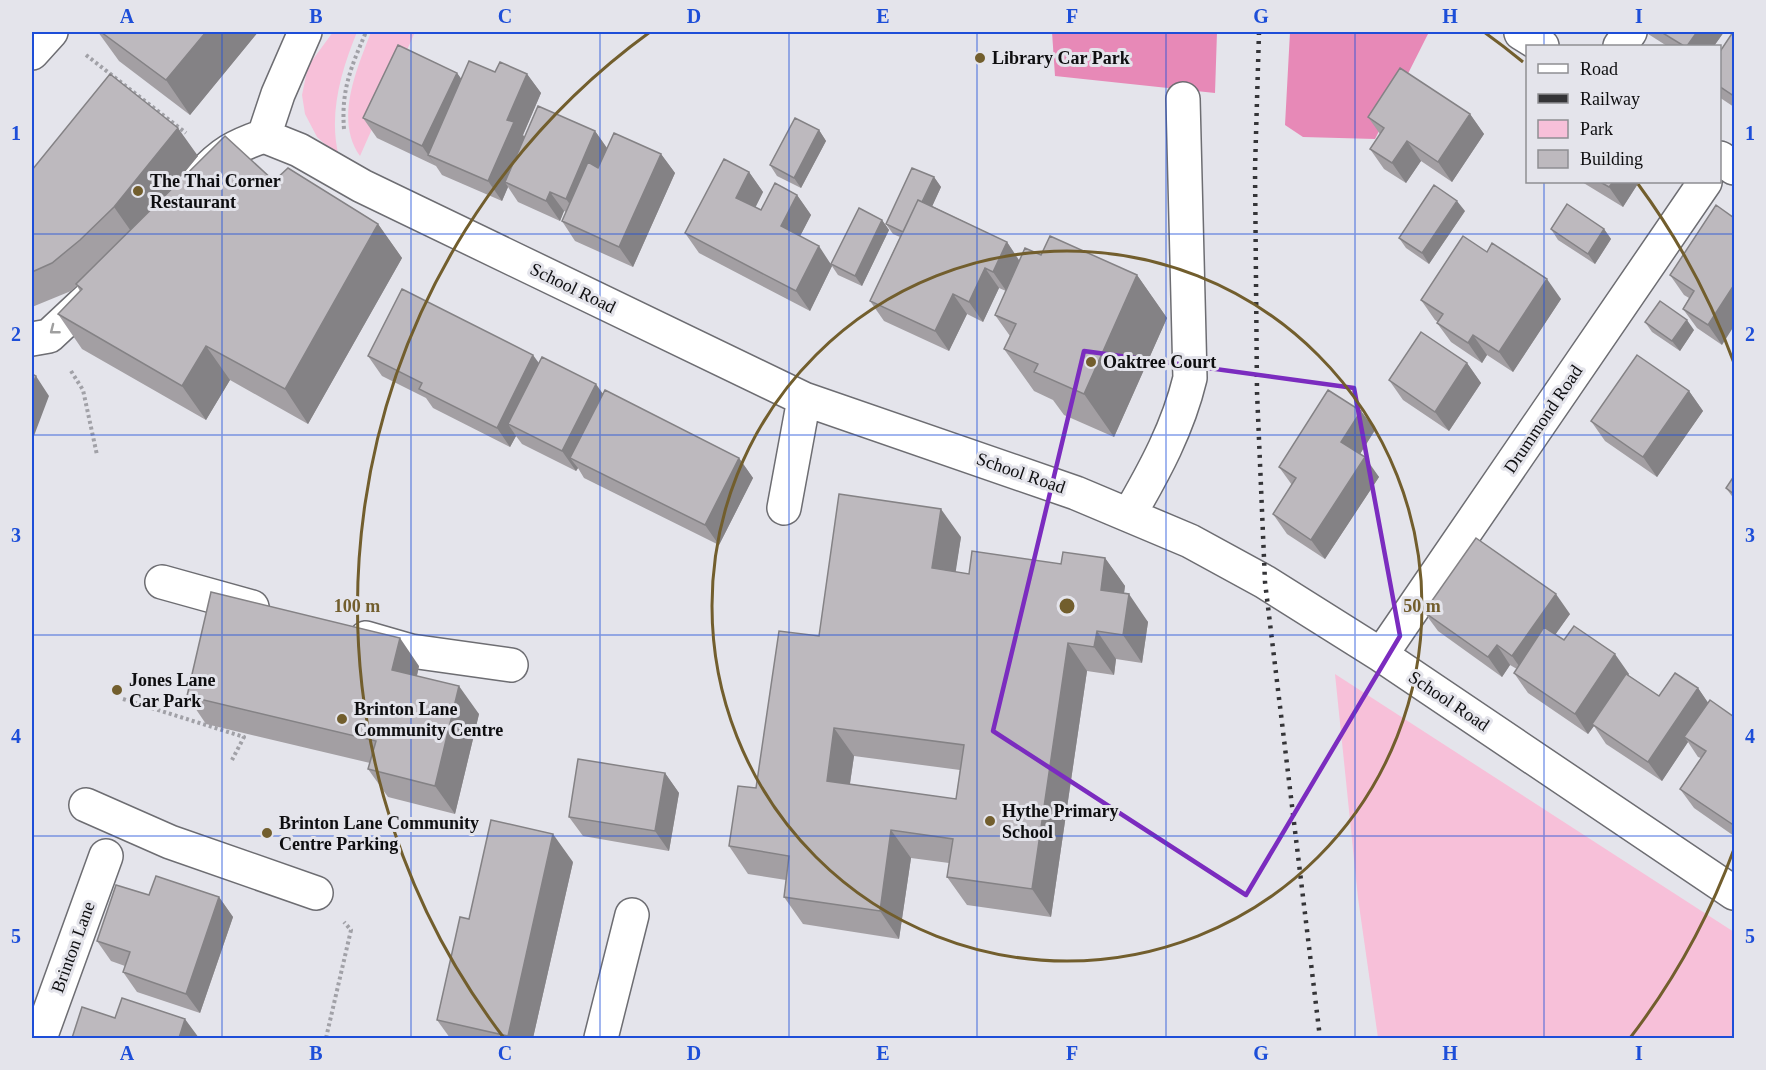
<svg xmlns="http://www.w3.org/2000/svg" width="1766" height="1070" font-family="Georgia,serif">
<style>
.green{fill:#f7c0d9}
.forest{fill:#e789b7}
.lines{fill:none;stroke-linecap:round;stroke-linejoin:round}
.minor-casing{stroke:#6d6d72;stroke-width:36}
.path{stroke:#a1a1a7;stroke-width:4;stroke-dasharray:3 3;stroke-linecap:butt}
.minor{stroke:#fff;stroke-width:33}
.rail{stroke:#343437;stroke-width:4.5;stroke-dasharray:3 6;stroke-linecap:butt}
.wall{fill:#a39fa3;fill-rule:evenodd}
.shaded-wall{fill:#848285}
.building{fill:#bdb9be;stroke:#848285;stroke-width:1.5;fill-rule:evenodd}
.oneway{stroke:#9f9f9f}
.marked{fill:none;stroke:#7b2cbf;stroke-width:4.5;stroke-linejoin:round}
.grid{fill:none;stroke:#1d4ed8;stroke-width:1.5;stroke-opacity:0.55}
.ring{fill:none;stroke:#725e2d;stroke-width:3}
.poi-dot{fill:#725e2d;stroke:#e4e4eb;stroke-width:2}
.labels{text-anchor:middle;stroke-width:6;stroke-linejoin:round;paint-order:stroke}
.poi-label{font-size:18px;font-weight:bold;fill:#0e0e10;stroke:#e4e4eb;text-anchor:start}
.street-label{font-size:18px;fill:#0e0e10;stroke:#e4e4eb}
.centre{fill:#725e2d;stroke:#e4e4eb;stroke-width:3}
.ring-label{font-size:18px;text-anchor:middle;font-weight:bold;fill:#725e2d;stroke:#e4e4eb;stroke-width:6;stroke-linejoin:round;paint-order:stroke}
.neatline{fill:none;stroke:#1d4ed8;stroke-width:2}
.grid-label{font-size:20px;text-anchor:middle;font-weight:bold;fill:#1d4ed8}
</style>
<rect width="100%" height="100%" fill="#e4e4eb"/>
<path class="green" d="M333 32H357C341 71 328 115 339 157L317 137 305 114 302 95 308 66Z
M371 32H415L360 156C334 120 357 69 371 32Z
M1335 674 1734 932V1038H1378L1358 898Z"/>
<path class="forest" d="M1052 32H1217L1215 93 1055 76Z
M1290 32H1429L1375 139 1303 137 1285 125Z"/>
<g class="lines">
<defs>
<path id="minor" d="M1521 33 1542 46
M1620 46 1630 32
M32 53 51 32
M264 136 299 150 362 186 804 399 1076 493 1190 541 1265 582 1381 655 1734 893
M264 136 278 94 305 32
M1720 158 1734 168
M201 176C222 153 235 146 264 136
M32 339 49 336 96 292
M784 508 804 399
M1129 515C1155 470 1178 428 1190 378L1183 99
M162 582 252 607
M366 638 411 651 511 665
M1381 655 1705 182
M86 805 170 842 316 893
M40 1038 106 856
M601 1038 632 915"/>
</defs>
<use href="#minor" class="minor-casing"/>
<path class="path" d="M86 55 186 133
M344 129C341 90 351 67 366 32
M71 371 83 390 97 455
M123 699 244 737 232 760
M326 1038 351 930 344 922"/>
<use href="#minor" class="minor"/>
<path class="rail" d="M1259 32 1255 169 1257 392 1265 582 1320 1038"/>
</g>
<path class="wall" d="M98 32H258L190 115 119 61Z
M1645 32H1724L1714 46H1667Z
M1734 32V107L1719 97V53Z
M495 72 527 74 541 93 523 135 524 137 595 131 607 148 661 154 675 173 633 267 575 241 562 221 566 212 564 211 560 221 518 202 508 187 502 201 442 175 436 166 377 138 363 118 457 73 461 79Z
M1470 114 1484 134 1452 182 1421 161 1406 183 1384 169 1370 149 1380 134 1368 117Z
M819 130 826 141 801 188 777 176 770 165Z
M198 156 167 194 274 181 378 224 402 258 308 424 230 380 206 420 82 349 58 314 80 291 77 286 71 291 32 307V170Z
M749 172 763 192 755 208 761 210 797 195 811 215 800 236 831 264 882 220 889 230 862 286 838 275 832 266 810 311 699 253 685 233Z
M934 177 941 187 932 206 1007 242 1019 260 1041 255 1137 275 1167 318 1114 437 1064 415 1053 400 1034 391 1004 349 1010 336 995 315 1006 291 999 288 983 322 967 314 949 351 884 321 870 301 900 237 893 234 886 224Z
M1582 182H1639L1623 207Z
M1716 205 1722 345 1697 328 1683 309 1689 298 1684 295 1670 275Z
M1465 211 1429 264 1406 248 1399 238Z
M1551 229H1604L1611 239 1595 264 1558 240Z
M1487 252 1561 299 1513 372 1487 355 1482 363 1451 342 1437 323 1438 322 1435 320 1421 300Z
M1645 322 1694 330 1680 351 1652 332Z
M368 356 539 363 739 458 753 478 719 545 584 478 578 468 576 471 522 444 516 436 510 447 433 408 426 398 382 376Z
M1467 363 1481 383 1449 431 1403 400 1389 380Z
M1689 391 1703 411 1657 477 1605 441 1591 421Z
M1361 411 1375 430 1360 454 1379 477 1325 559 1287 534 1273 514 1292 485 1279 467Z
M1734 476V499L1726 488Z
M961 537 955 572 969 574 1061 564 1105 558 1125 586 1124 594 1148 622 1142 663 1116 659 1114 675 1087 671 1051 917 967 905 947 877 949 863 911 858 899 939 803 924 784 897 786 880 748 874 729 846 756 788 819 636ZM854 756 960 770 956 799 850 784Z
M1424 612 1570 614 1555 634 1564 640 1629 674 1628 675 1659 696 1698 688 1708 703 1734 717V836L1694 808 1680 789 1701 758 1698 757 1688 742 1662 781 1606 744 1594 726 1588 734 1528 693 1514 673 1517 669 1510 665 1502 677 1438 631Z
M419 666 417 676 479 714 455 814 388 797 368 769 370 763 206 724 187 696Z
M665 773 679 793 669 851 583 836 569 817Z
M573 862 533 1038H450L437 1020Z
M149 895 219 897 233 917 200 1013 137 992 123 972 125 966 111 961 97 941Z"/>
<path class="shaded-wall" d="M206 32H258L190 115 166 80Z
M1697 32H1724L1714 46H1687Z
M457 73 471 92 428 155 436 166 422 146Z
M527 74 541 93 523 135 528 142 505 182 508 187 502 201 488 181 507 120Z
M1470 114 1484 134 1452 182 1438 162Z
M178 128 198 156 133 234 114 207Z
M819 130 826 141 801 188 794 178Z
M595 131 609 151 580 218 566 199Z
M1407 141 1421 161 1406 183 1392 163Z
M661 154 675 173 633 267 619 247Z
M749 172 763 192 750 218 736 198Z
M934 177 941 187 915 244 908 234Z
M1613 182H1639L1623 207 1609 187Z
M550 192 564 211 560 221 546 201Z
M797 195 811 215 795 246 781 226Z
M1457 201 1465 211 1429 264 1422 253Z
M882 220 889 230 862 286 855 276Z
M378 224 402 258 308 424 285 389Z
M1604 229 1611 239 1595 264 1588 254Z
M1007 242 1020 262 1007 292 993 272Z
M819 246 832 266 810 311 796 291Z
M985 268 999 288 983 322 969 302Z
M1137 275 1167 318 1114 437 1084 394Z
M1547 279 1561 299 1513 372 1499 352Z
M1734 285V326L1722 345 1708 325Z
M953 294 967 314 949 351 935 331Z
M1687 320 1694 330 1680 351 1672 341Z
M1473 335 1487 355 1482 363 1468 343Z
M206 346 230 380 206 420 182 386Z
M533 355 547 374 508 424 516 436 510 447 497 428Z
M1467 363 1481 383 1449 431 1435 412Z
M36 376 49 396 32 441V386Z
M596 384 610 404 570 458 578 468 576 471 562 451Z
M1689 391 1703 411 1657 477 1643 457Z
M1361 411 1375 430 1355 462 1341 442Z
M1365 457 1379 477 1325 559 1311 540Z
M739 458 753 478 719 545 705 525Z
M941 509 961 537 952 596 932 568Z
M1105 558 1125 586 1120 618 1101 590Z
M1129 594 1148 622 1142 663 1123 635Z
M1556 594 1570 614 1526 676 1512 656Z
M1097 631 1116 659 1114 675 1094 647Z
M400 638 419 666 412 697 392 670Z
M1068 643 1087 671 1051 917 1032 889Z
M1497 645 1510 665 1502 677 1488 657Z
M1615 654 1629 674 1594 726 1592 724 1594 726 1588 734 1575 714Z
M459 686 479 714 455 814 435 786Z
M1698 688 1711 707 1684 737 1688 742 1662 781 1648 762Z
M834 728 854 756 846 809 827 781Z
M665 773 679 793 669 851 655 831Z
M891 830 911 858 899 939 880 911Z
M553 834 573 862 533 1038H510L508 1036Z
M219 897 233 917 200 1013 186 994Z
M185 1019 199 1038H179Z"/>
<path class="building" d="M101 32H206L166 80Z
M1661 32H1697L1687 46H1684Z
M1733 32H1734V96L1719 86V53Z
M398 45 457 73 422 146 363 118Z
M469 61 495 72 500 62 527 74 507 120 514 122 488 181 428 155Z
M1400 68 1470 114 1438 162 1407 141 1392 163 1370 149 1384 128 1368 117Z
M110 74 178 128 114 207 80 240 52 263 32 272V170Z
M538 106 595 131 566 199 550 192 546 201 505 182Z
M795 118 819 130 794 178 770 165Z
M614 133 661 154 619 247 562 221 588 162 598 168Z
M225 136 274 181 288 168 378 224 285 389 206 346 182 386 58 314 82 289 76 284Z
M724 159 749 172 736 198 751 205 761 210 775 183 797 195 781 226 819 246 796 291 685 233Z
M912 168 934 177 922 202 918 200 903 232 886 224Z
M1600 182H1613L1609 187Z
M1434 185 1457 201 1422 253 1399 238Z
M918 200 1007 242 993 272 985 268 969 302 953 294 935 331 870 301Z
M1567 204 1604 229 1588 254 1551 229Z
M1716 205 1734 218V285L1708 325 1683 309 1694 291 1670 275Z
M859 208 882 220 855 276 831 264Z
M1050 236 1137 275 1084 394 1034 372 1038 364 1004 349 1016 324 995 315 1025 248 1041 255Z
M1463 236 1487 252 1492 243 1547 279 1499 352 1473 335 1468 343 1437 323 1443 314 1421 300Z
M402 289 533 355 497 428 419 389 422 383 368 356Z
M1660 301 1687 320 1672 341 1645 322Z
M1421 332 1467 363 1435 412 1389 380Z
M1637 355 1689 391 1643 457 1591 421Z
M542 357 596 384 562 451 508 424Z
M32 374 36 376 32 386Z
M605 390 739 458 705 525 570 458Z
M1328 390 1361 411 1341 442 1365 457 1311 540 1273 514 1296 478 1279 467Z
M1734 476V494L1726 488Z
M839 494 941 509 932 568 969 574 972 551 1061 564 1063 552 1105 558 1101 590 1129 594 1123 635 1097 631 1094 647 1068 643 1032 889 947 877 953 839 891 830 880 911 784 897 789 856 729 846 738 786 756 788 779 631 819 636ZM834 728 964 745 956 799 827 781Z
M1476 538 1556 594 1512 656 1497 645 1488 657 1424 612Z
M211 592 400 638 392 670 459 686 435 786 368 769 376 741 187 696Z
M1574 626 1615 654 1575 714 1514 673 1544 627 1564 640Z
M1675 673 1698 688 1648 762 1592 724 1626 674 1659 696Z
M1710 700 1734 717V821L1732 824 1680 789 1706 751 1684 737Z
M578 759 665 773 655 831 569 817Z
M491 820 553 834 508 1036 437 1020 460 917 469 919Z
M156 876 219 897 186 994 123 972 130 952 97 941 116 885 149 895Z
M122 998 185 1019 179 1038H72L82 1007 115 1018Z"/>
<defs><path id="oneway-chevron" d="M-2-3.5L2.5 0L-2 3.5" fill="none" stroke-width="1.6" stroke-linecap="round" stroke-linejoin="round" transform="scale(1.5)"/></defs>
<use class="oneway" href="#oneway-chevron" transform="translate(54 330) rotate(142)"/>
<path class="marked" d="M1084 351 1354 388 1400 636 1246 895 993 731Z"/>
<path class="grid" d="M222 32V1038M411 32V1038M600 32V1038M789 32V1038M977 32V1038M1166 32V1038M1355 32V1038M1544 32V46M1544 182V1038M32 234H1734M32 435H1734M32 635H1734M32 836H1734"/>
<g class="ring">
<circle cx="1067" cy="606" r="355"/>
<path d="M1734 849A710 710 0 0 1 1630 1038M504 1038A710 710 0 0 1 650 32M1484 32A710 710 0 0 1 1523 62M1638 184A710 710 0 0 1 1734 363"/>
</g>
<g class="poi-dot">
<circle cx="980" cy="58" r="6"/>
<circle cx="138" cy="191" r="6"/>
<circle cx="1091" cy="362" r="6"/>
<circle cx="117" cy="690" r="6"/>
<circle cx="342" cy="719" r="6"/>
<circle cx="990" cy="821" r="6"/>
<circle cx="267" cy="833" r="6"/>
</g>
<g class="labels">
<g class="poi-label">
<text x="992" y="64">Library Car Park</text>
<text x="150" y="187">The Thai Corner<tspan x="150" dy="21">Restaurant</tspan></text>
<text x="1103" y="368">Oaktree Court</text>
<text x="129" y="686">Jones Lane<tspan x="129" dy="21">Car Park</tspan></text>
<text x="354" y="715">Brinton Lane<tspan x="354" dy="21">Community Centre</tspan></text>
<text x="1002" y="817">Hythe Primary<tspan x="1002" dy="21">School</tspan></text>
<text x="279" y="829">Brinton Lane Community<tspan x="279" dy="21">Centre Parking</tspan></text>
</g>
<g class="street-label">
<text transform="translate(573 288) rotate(26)" y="6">School Road</text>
<text transform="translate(1543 419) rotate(-56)" y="6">Drummond Road</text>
<text transform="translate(1021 473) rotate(19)" y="6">School Road</text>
<text transform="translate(1449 701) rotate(34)" y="6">School Road</text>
<text transform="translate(73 947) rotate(-70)" y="6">Brinton Lane</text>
</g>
</g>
<circle cx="1067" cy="606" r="9" class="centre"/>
<g class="ring-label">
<text x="1422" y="612">50 m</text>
<text x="357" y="612">100 m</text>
</g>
<rect width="1766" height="1070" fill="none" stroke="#e4e4eb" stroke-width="66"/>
<rect x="1526" y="45" width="195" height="138" fill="#e4e4eb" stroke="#8e8e93" stroke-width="1.5"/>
<rect x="1538" y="64" width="30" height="9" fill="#ffffff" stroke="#8e8e93" stroke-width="1.5"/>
<text x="1580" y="75" font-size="18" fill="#0e0e10">Road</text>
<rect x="1538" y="94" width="30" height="9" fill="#343437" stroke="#8e8e93" stroke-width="1.5"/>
<text x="1580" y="105" font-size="18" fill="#0e0e10">Railway</text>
<rect x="1538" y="120" width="30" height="18" fill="#f7c0d9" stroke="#8e8e93" stroke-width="1.5"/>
<text x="1580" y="135" font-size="18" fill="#0e0e10">Park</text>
<rect x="1538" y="150" width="30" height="18" fill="#bdb9be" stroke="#8e8e93" stroke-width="1.5"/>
<text x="1580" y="165" font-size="18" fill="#0e0e10">Building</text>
<rect x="33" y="33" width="1700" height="1004" class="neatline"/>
<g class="grid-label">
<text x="127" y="23">A</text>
<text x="316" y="23">B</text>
<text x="505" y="23">C</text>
<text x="694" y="23">D</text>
<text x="883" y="23">E</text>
<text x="1072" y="23">F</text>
<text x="1261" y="23">G</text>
<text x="1450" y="23">H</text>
<text x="1639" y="23">I</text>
<text x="16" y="140">1</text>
<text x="1750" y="140">1</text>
<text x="16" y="341">2</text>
<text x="1750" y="341">2</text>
<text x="16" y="542">3</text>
<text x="1750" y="542">3</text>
<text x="16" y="743">4</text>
<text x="1750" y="743">4</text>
<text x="16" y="943">5</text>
<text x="1750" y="943">5</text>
<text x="127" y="1060">A</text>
<text x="316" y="1060">B</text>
<text x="505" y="1060">C</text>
<text x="694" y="1060">D</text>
<text x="883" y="1060">E</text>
<text x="1072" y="1060">F</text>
<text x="1261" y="1060">G</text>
<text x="1450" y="1060">H</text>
<text x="1639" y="1060">I</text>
</g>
</svg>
